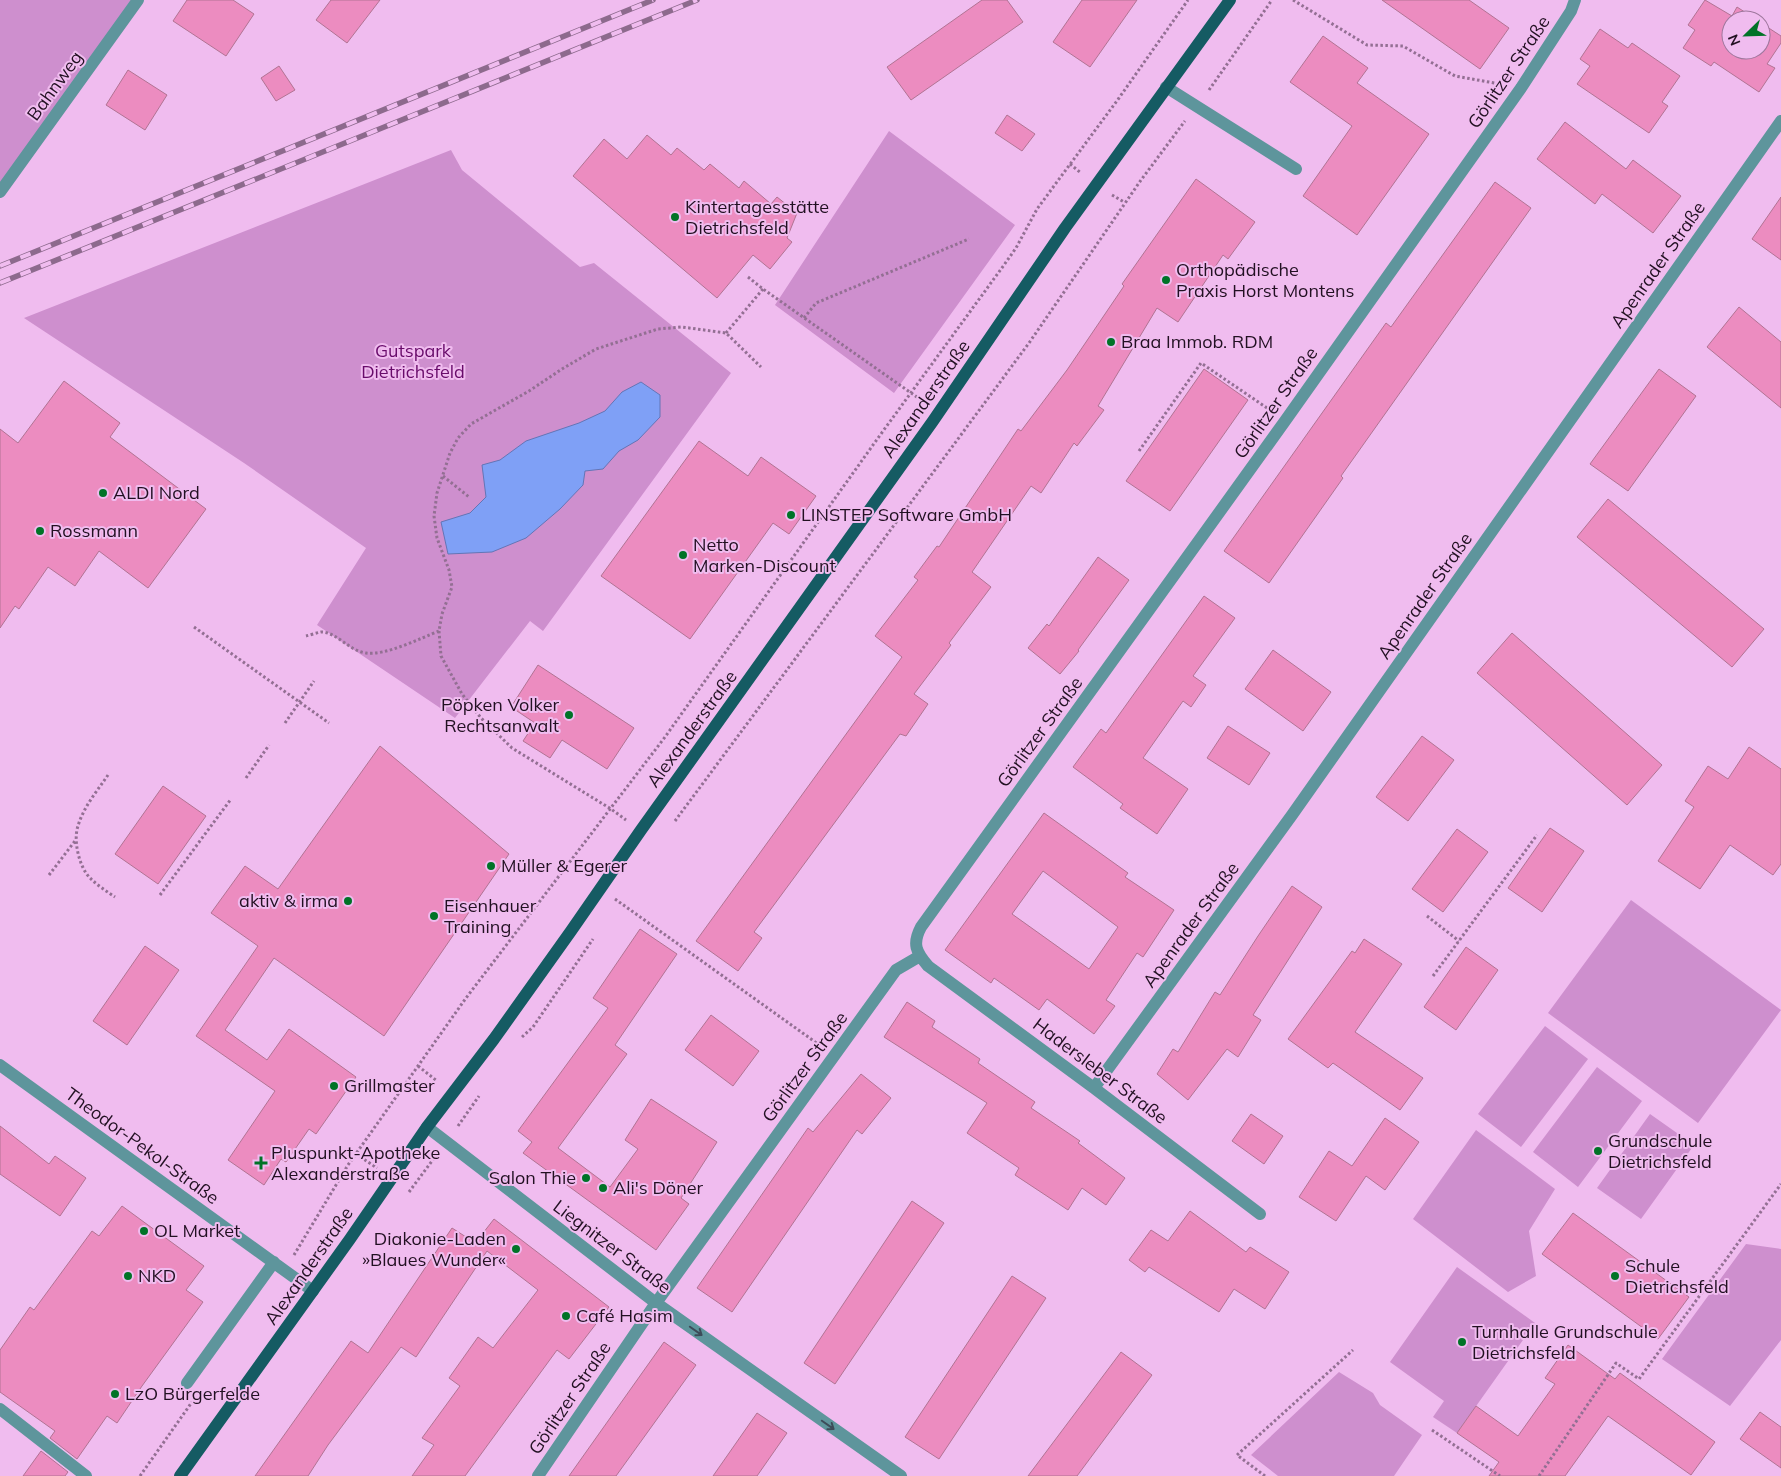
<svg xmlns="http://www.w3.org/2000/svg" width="1781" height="1476" font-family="Mulish,sans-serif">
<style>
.green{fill:#ce8fce}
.water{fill:#7fa0f6;stroke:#6375b6}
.building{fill:#ec8cc0;stroke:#b17393;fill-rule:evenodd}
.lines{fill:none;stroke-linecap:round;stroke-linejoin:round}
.path{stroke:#936f93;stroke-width:3;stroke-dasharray:2.5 2.5;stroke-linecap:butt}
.minor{stroke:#5e959c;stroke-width:12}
.major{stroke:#155b63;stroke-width:12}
.rail-casing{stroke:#8d6a8d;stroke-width:5.5}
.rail{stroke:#f0bcef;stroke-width:4;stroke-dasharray:11;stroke-linecap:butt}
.oneway{stroke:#3d4c59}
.poi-dot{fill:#007327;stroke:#f0bcef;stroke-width:2}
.labels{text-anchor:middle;stroke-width:4;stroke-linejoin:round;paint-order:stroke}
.street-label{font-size:18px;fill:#221022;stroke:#f0bcef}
.poi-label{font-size:18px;fill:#221022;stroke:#f0bcef;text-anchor:start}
.park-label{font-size:18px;fill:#680b6a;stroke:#f0bcef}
</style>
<rect width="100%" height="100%" fill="#f0bcef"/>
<path class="green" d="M0 0H138L0 192Z
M889 131 1015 225 894 393 775 305Z
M451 150 462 170 580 267 594 263 731 373 543 631 530 621 455 718 317 625 366 548 244 463 24 318Z
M1631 900 1781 1010 1698 1123 1548 1013Z
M1545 1026 1588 1059 1521 1147 1478 1114Z
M1597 1067 1642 1101 1578 1187 1533 1152Z
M1650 1114 1694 1145 1641 1219 1597 1188Z
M1476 1130 1555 1189 1529 1231 1536 1276 1508 1292 1413 1219Z
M1746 1244 1781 1249V1340L1730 1406 1662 1359Z
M1457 1267 1535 1323 1457 1433 1433 1417 1444 1401 1390 1362Z
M1339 1372 1373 1393 1380 1405 1422 1435 1394 1476H1278L1251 1455Z"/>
<path class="water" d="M641 382 660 395V417L638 440 619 451 603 469 585 471 583 485 560 509 526 538 492 552 448 554 441 522 470 513 486 497 482 465 500 460 526 441 579 423 605 411 622 392Z"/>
<path class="building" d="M187 0H233L254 14 226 56 173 21Z
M331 0H380L347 43 316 20Z
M982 0H1007L1023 22 911 100 887 67Z
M1082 0H1137L1090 67 1053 42Z
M1382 0H1469L1509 28 1480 69Z
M1705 0 1732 16 1737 7 1757 20H1731V50H1761V23L1781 36V43L1767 64 1775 68 1759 92 1714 62 1711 66 1683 48 1695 30 1688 25Z
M1600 29 1628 48 1632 43 1680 76 1662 102 1668 106 1649 133 1577 84 1590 66 1580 59Z
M1323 36 1368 68 1357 83 1429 134 1357 235 1303 196 1352 126 1290 82Z
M279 66 295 90 276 101 261 78Z
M128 70 167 95 145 130 106 105Z
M1007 115 1035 134 1022 151 995 133Z
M1565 122 1626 169 1633 160 1681 196 1653 233 1602 194 1595 204 1537 159Z
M647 135 671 155 677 148 704 170 710 164 739 188 744 181 771 204 777 197 797 213 787 238 792 242 770 269 753 255 717 298 573 176 604 139 627 159Z
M1196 179 1255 222 1228 259 1223 255 1178 322 1157 308 1098 406 1104 410 1077 446 1074 443 1041 493 1031 486 972 572 991 587 949 643 951 645 914 694 928 704 906 736 900 734 754 932 762 938 738 971 696 941 902 657 875 636 918 580 914 577 937 546 939 547 1018 429 1021 431 1067 370 1124 286 1122 284Z
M1495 182 1531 208 1341 476 1343 478 1269 583 1224 551 1386 323 1391 327Z
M1781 197V260L1752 239Z
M1739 307 1781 342V408L1707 347Z
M1204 369 1248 400 1170 511 1126 481Z
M1659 369 1696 396 1628 491 1590 464Z
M64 381 120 423 110 437 206 509 148 588 99 551 75 586 48 567 19 609 15 606 0 628V429L18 443Z
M699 441 748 476 761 457 816 496 789 534 773 523 690 639 601 576Z
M1608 499 1764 629 1732 667 1577 537Z
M1098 557 1129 580 1078 650 1079 651 1060 674 1028 648 1047 624 1049 626Z
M1204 596 1235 618 1193 676 1206 685 1191 707 1183 701 1143 758 1188 789 1157 834 1120 808 1123 804 1073 767 1101 729 1106 733Z
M1512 633 1662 765 1627 805 1477 673Z
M1273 650 1331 692 1303 731 1245 689Z
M538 665 634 728 607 769 562 740 550 758 523 741 535 723 511 707Z
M1228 726 1270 753 1249 785 1207 758Z
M1422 736 1454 760 1408 821 1376 797Z
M380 746 509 854 384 1036 274 958 225 1030 267 1060 289 1029 356 1077 316 1134 309 1129 286 1162 281 1159 264 1185 228 1160 275 1091 196 1036 258 946 211 913 245 866 278 889Z
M1749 747 1781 769V864L1773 875 1730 845 1700 889 1658 861 1694 807 1685 801 1708 766 1728 779Z
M163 786 206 816 158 884 115 854Z
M1044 813 1128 873 1125 877 1174 910 1143 957 1137 953 1106 1000 1115 1006 1094 1034 1047 999 1039 1010 994 978 991 983 945 950ZM1043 871 1118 927 1089 969 1012 914Z
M1550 828 1584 851 1542 912 1508 888Z
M1457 829 1488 852 1443 912 1412 889Z
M1292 886 1322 907 1253 1015 1261 1020 1238 1057 1227 1049 1188 1100 1157 1074 1173 1049 1178 1052 1215 992 1220 995 1258 936Z
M640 929 677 954 615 1045 627 1054 558 1148 610 1187 638 1149 625 1140 651 1099 717 1142 681 1198 689 1204 656 1250 523 1153 532 1142 518 1131 608 1008 593 998Z
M1364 939 1402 964 1355 1032 1423 1078 1400 1110 1333 1063 1328 1068 1288 1039 1352 951 1355 953Z
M145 946 179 970 127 1045 93 1021Z
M1466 947 1498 970 1456 1030 1424 1007Z
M907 1002 935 1021 932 1027 980 1059 978 1063 1035 1102 1031 1108 1080 1141 1078 1143 1125 1178 1106 1205 1082 1188 1068 1210 1015 1175 1019 1168 967 1133 987 1103 884 1037Z
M711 1015 759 1051 733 1086 685 1050Z
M861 1074 891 1098 862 1134 857 1130 732 1312 697 1288 808 1128 813 1132Z
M1251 1114 1283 1136 1264 1164 1232 1141Z
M1385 1118 1419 1142 1385 1190 1366 1176 1336 1221 1299 1197 1329 1151 1352 1166Z
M0 1126 49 1164 55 1156 86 1178 60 1216 0 1174Z
M912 1201 944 1223 835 1384 804 1363Z
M122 1206 204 1266 186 1290 203 1302 142 1386 117 1423 107 1416 77 1459 50 1438 55 1431 0 1392V1350L30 1307 34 1310 92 1231 99 1236Z
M1190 1211 1246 1252 1250 1247 1289 1272 1265 1309 1234 1289 1219 1312 1149 1267 1145 1272 1129 1260 1151 1230 1168 1241Z
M1573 1213 1689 1297 1658 1339 1542 1254Z
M494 1219 609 1307 569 1359 557 1350 465 1476H412L434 1445 422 1438 460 1386 449 1378 478 1337 493 1348 538 1290 487 1251 416 1357 401 1347 328 1445 308 1476H255L351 1341 368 1353 452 1228 477 1244 476 1242Z
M1012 1276 1046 1298 939 1459 905 1437Z
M664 1342 696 1365 616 1476H569Z
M1568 1345 1615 1379 1620 1373 1715 1442 1691 1475 1608 1416 1565 1476H1489L1499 1462 1457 1433 1476 1406 1518 1436 1555 1384 1545 1378Z
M1121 1352 1152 1375 1077 1476H1028Z
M1760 1412 1781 1427V1468L1740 1439Z
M757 1413 787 1433 757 1476H713Z
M41 1451 68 1472 65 1476H23Z"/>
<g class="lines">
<path class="path" d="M1293 0 1367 45 1403 46 1455 76 1500 84
M1209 90 1272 0
M1070 164 1081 173
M1112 195 1124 202
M748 277 763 289 924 402
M804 318 816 303 969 239
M726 333 763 289
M1139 451 1201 363 1270 410
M443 476 469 497
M194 627 329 723
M439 631 441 656 462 694 481 718 512 748 611 809 626 820
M306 636C310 635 316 633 321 632 337 632 349 651 366 653 385 656 421 638 439 631L442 614 452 587 449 570 437 538 434 516 437 493 450 453 458 438 471 424 529 391 562 369 596 349 658 329 682 327 726 333 761 367
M285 723 314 681
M108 775C97 791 83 808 78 826 73 840 79 867 90 878 97 885 106 891 115 897
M246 778 269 745
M675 821 1029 343 1141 180 1185 121
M49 875 75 841
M160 895 231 799
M615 899 818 1044
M1427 916 1459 941
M1433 976 1537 835
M522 1037 533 1027 593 939
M418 1066 437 1081
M458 1126 479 1096
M356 1154 377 1168
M409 1192 435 1157
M294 1255 348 1165 466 998 665 737 878 438 1004 265 1016 248 1037 209 1119 98 1188 0
M1432 1430 1500 1476
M140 1476 192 1402
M1265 1476 1237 1455 1353 1350
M1539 1476 1616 1363 1639 1379 1781 1184"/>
<path class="minor" d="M1166 87 1296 169
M0 192 138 0
M0 1065 313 1291
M1094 1088 1292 815 1781 121
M427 1127 656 1303 901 1476
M1260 1214 1094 1088 928 966C916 952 912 944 921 927L1285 421 1521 88 1571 11 1575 0
M187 1383 274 1262
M0 1409 86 1476
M538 1476 656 1303 896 970 920 956"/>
<path class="major" d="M180 1476 350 1239 427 1127 494 1039 571 931 641 830 933 421 1065 228 1230 0"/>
<defs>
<path id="rail" d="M0 266 653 0
M0 283 697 0"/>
</defs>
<use href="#rail" class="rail-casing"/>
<use href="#rail" class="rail"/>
</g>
<defs><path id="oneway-shaft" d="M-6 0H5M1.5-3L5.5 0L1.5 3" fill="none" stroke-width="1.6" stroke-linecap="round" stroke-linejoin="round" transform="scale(1.25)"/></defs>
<g class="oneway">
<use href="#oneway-shaft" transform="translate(696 1331) rotate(35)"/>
<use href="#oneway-shaft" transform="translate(828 1425) rotate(35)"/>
</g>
<g class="poi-dot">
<circle cx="675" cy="217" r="5"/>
<circle cx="1166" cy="280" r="5"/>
<circle cx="1111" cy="342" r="5"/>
<circle cx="103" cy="493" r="5"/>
<circle cx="791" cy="515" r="5"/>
<circle cx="40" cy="531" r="5"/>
<circle cx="683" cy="555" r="5"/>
<circle cx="569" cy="715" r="5"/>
<circle cx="491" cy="866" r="5"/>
<circle cx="348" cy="901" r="5"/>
<circle cx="434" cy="916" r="5"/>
<circle cx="334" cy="1086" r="5"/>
<circle cx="1598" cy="1151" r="5"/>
<path d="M258.5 1155.5h5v5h5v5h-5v5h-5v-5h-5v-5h5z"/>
<circle cx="586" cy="1178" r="5"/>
<circle cx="603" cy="1188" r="5"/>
<circle cx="144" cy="1231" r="5"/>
<circle cx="516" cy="1249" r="5"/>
<circle cx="128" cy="1276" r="5"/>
<circle cx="1615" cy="1276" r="5"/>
<circle cx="566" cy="1316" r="5"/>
<circle cx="1462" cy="1342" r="5"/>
<circle cx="115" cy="1394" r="5"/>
</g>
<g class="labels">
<g class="street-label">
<text transform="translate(1509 72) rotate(-56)" y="6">Görlitzer Straße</text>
<text transform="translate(55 86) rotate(-54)" y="6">Bahnweg</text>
<text transform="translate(1658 265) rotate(-55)" y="6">Apenrader Straße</text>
<text transform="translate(926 399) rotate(-55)" y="6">Alexanderstraße</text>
<text transform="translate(1276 403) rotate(-55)" y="6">Görlitzer Straße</text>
<text transform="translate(1425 596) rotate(-55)" y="6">Apenrader Straße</text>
<text transform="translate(692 729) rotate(-54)" y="6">Alexanderstraße</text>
<text transform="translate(1040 732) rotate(-54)" y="6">Görlitzer Straße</text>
<text transform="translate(1191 925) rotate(-54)" y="6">Apenrader Straße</text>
<text transform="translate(805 1067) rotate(-54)" y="6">Görlitzer Straße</text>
<text transform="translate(1100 1071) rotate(37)" y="6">Hadersleber Straße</text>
<text transform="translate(142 1146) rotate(36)" y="6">Theodor-Pekol-Straße</text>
<text transform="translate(612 1247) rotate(37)" y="6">Liegnitzer Straße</text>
<text transform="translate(309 1266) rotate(-55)" y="6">Alexanderstraße</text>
<text transform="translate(570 1398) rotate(-56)" y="6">Görlitzer Straße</text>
</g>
<g class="poi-label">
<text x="685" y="213">Kintertagesstätte<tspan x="685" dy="21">Dietrichsfeld</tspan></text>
<text x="1176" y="276">Orthopädische<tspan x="1176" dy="21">Praxis Horst Montens</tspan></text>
<text x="1121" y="348">Braa Immob. RDM</text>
<text x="113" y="499">ALDI Nord</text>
<text x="801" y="521">LINSTEP Software GmbH</text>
<text x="50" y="537">Rossmann</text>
<text x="693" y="551">Netto<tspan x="693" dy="21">Marken-Discount</tspan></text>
<text x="559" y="711" text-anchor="end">Pöpken Volker<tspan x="559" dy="21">Rechtsanwalt</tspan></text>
<text x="501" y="872">Müller &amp; Egerer</text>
<text x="338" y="907" text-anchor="end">aktiv &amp; irma</text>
<text x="444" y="912">Eisenhauer<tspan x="444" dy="21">Training</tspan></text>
<text x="344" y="1092">Grillmaster</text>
<text x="1608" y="1147">Grundschule<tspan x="1608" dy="21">Dietrichsfeld</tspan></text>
<text x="271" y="1159">Pluspunkt-Apotheke<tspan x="271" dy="21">Alexanderstraße</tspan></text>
<text x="576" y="1184" text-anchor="end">Salon Thie</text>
<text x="613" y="1194">Ali's Döner</text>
<text x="154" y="1237">OL Market</text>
<text x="506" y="1245" text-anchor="end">Diakonie-Laden<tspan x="506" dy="21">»Blaues Wunder«</tspan></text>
<text x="1625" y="1272">Schule<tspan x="1625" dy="21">Dietrichsfeld</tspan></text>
<text x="138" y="1282">NKD</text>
<text x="576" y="1322">Café Hasim</text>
<text x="1472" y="1338">Turnhalle Grundschule<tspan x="1472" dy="21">Dietrichsfeld</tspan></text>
<text x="125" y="1400">LzO Bürgerfelde</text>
</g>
<g class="park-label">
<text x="413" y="357">Gutspark<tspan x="413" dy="21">Dietrichsfeld</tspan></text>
</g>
</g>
<g transform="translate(1746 35) rotate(247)"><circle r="24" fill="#f0bcef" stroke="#9e779d"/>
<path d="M0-4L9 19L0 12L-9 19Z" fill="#007327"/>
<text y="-8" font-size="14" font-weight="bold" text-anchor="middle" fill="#221022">N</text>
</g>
</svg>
